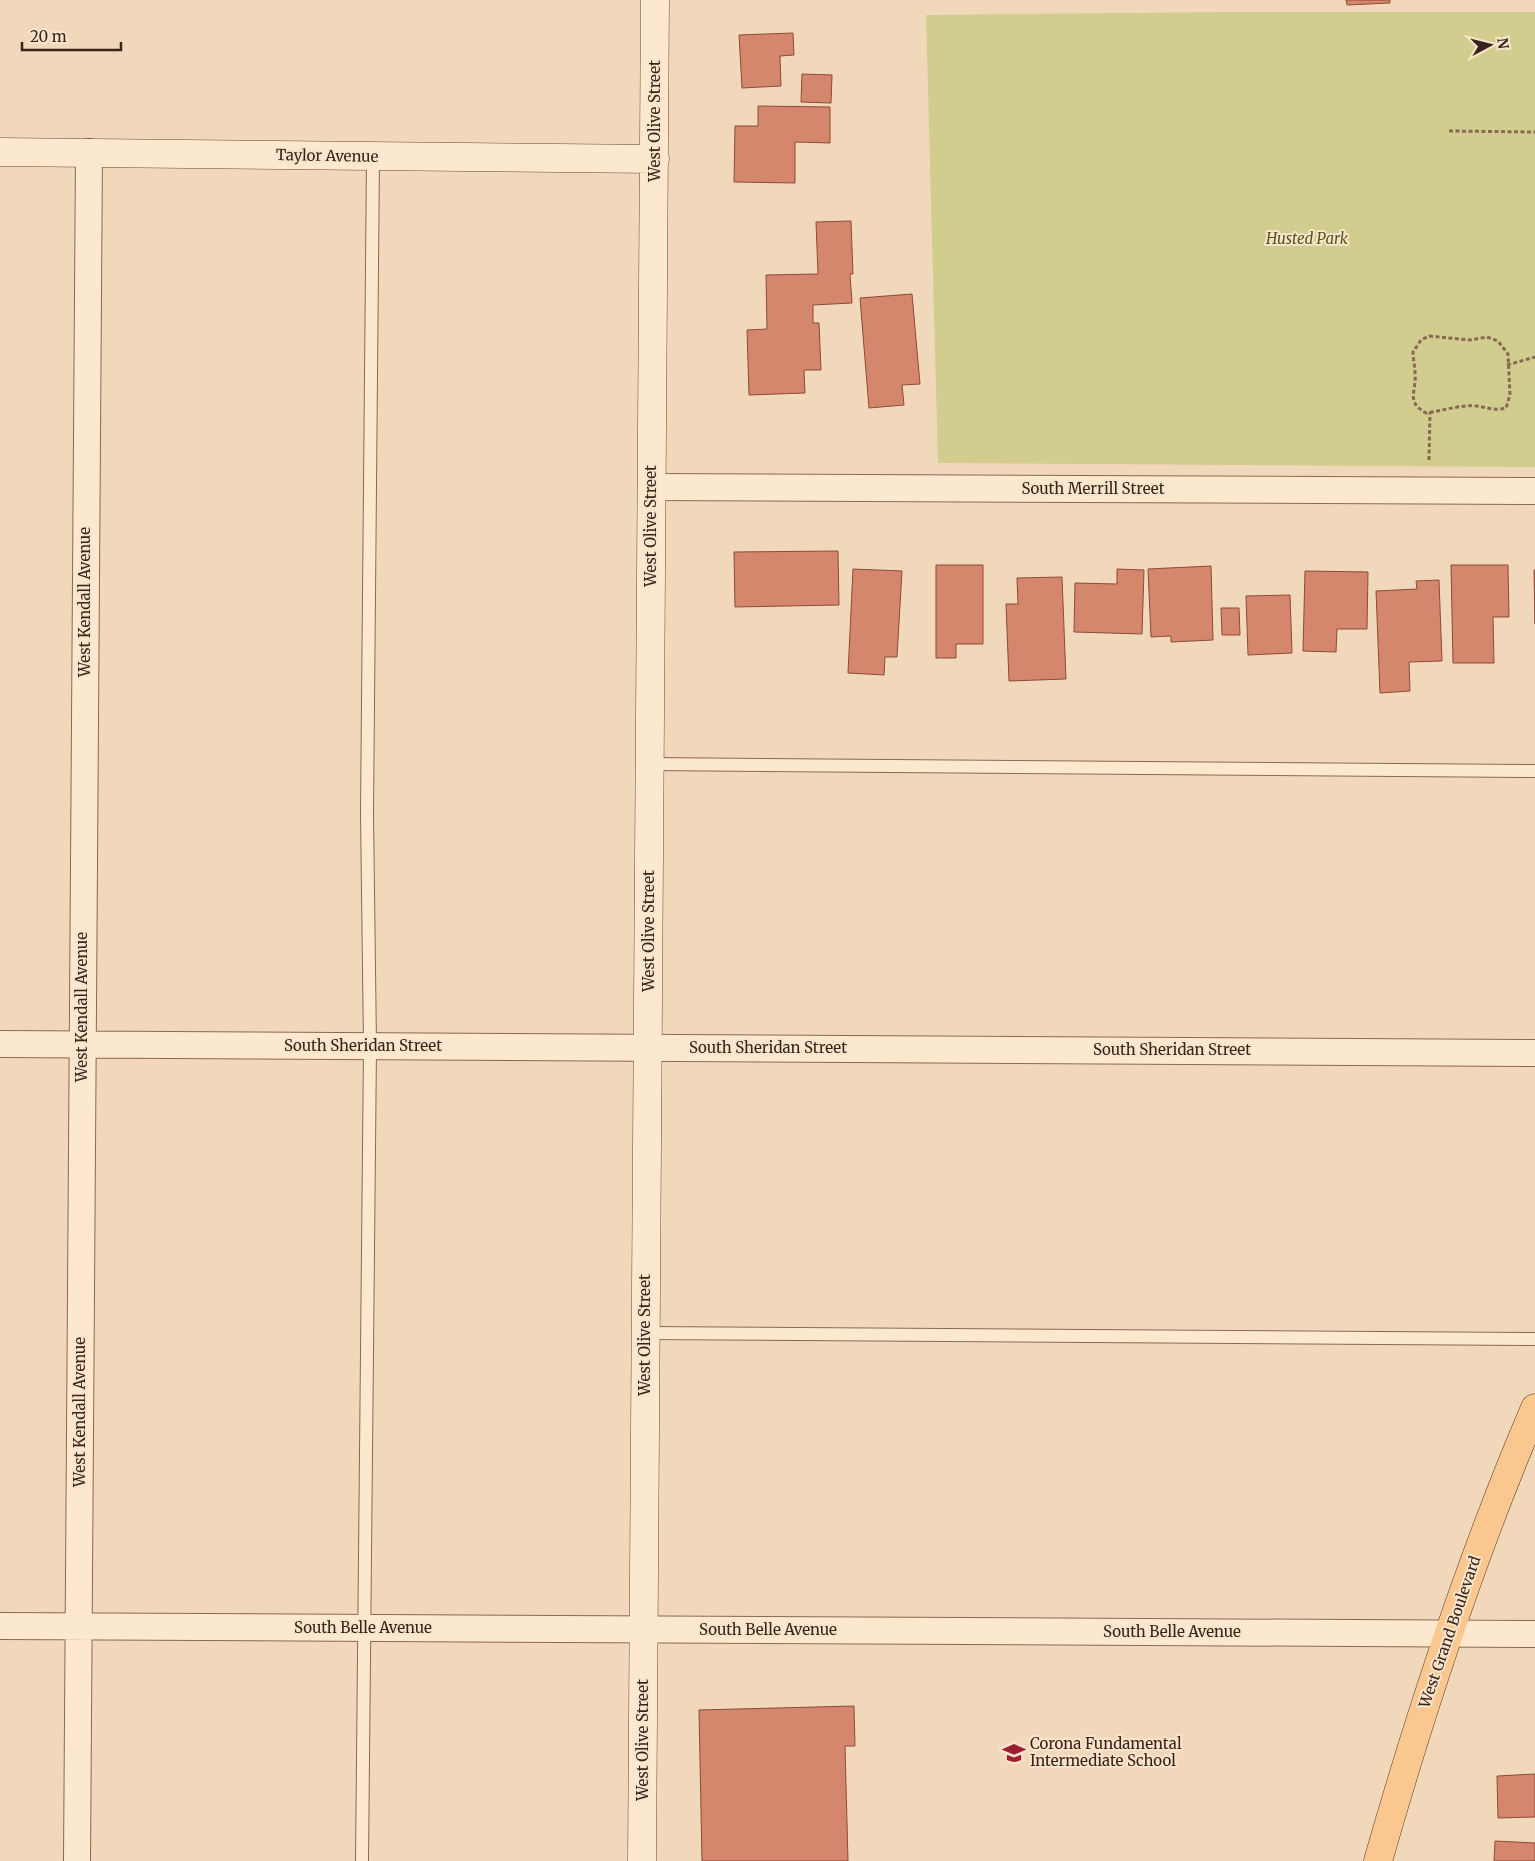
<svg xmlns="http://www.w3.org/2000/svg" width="1535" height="1861" font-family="Merriweather,serif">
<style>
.green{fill:#d1cd8e}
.building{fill:#d4876d;stroke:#8c4b37}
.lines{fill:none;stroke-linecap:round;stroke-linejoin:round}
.lane-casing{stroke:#8b6853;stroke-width:14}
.street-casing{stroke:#8b6853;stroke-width:28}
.secondary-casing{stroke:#6c4937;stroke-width:29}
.primary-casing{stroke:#573728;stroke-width:29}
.path{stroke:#8b6853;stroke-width:3;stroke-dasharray:4 2.5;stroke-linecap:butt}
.lane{stroke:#fce7cf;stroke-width:12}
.street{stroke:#fce7cf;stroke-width:26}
.secondary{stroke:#fce7cf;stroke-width:28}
.primary{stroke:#fac78e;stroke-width:28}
.labels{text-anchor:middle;stroke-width:4;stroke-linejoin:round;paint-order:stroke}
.street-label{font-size:15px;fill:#38231a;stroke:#f9e4cb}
.park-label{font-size:15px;font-style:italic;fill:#52571e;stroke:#f9e4cb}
.poi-label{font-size:15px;fill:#38231a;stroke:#f9e4cb;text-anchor:start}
</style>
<rect width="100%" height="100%" fill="#f2d8bb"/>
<path class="green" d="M1228 12H1535V467L938 463 926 15Z"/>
<path class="building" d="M1346 0H1390V3L1347 5Z
M793 33 794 55 780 56 781 86 742 88 739 35Z
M802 74 832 75 831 103 801 102Z
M758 106 830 107V143L795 142V183L734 182 735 126H758Z
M851 221 853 274H850L852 303 813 305V323H819L821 370H804L805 393 749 395 747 330 767 329 766 275 818 274 816 222Z
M912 294 920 384 902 385 904 405 869 408 860 298Z
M838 551 839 605 735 607 734 552Z
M936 565H983V644H956V658H936Z
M1451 565H1508L1509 617H1493L1494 663H1453Z
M1211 566 1213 640 1171 642V636L1151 637 1148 569Z
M853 569 902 571 897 657H885L884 675 848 673Z
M1117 569 1144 570 1142 634 1074 632 1075 583 1117 584Z
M1534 570H1535V624Z
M1305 571 1368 572 1367 629H1337L1336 652 1303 651Z
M1062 577 1066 679 1009 681 1006 604H1018L1017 578Z
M1439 580 1442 661 1409 662 1410 691 1380 693 1376 591 1417 589 1416 581Z
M1290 595 1292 653 1248 655 1246 596Z
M1221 608H1239L1240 635H1222Z
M854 1706 855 1746H845L848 1861H702L699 1710Z
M1535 1774V1817L1498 1818 1497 1776Z
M1495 1841 1535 1843V1861H1494Z"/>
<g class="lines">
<defs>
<path id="lane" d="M650 764 1535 771
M645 1333 1535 1339
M362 1861 370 1046 367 813 373 157"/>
<path id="street" d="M651 487 1535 491
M0 1044 1535 1053
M0 1626 1535 1634
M77 1861 89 152"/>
<path id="secondary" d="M0 152 655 159
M642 1861 655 0"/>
<path id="primary" d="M1378 1861C1422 1707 1472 1555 1535 1408"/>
</defs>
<use href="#lane" class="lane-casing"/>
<use href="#street" class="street-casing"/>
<use href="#secondary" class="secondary-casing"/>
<use href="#primary" class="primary-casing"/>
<path class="path" d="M1449 131 1535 132
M1429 336 1470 340 1487 337 1498 341 1508 354 1510 395 1506 408C1491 412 1481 404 1466 406 1453 407 1440 411 1426 413 1405 401 1417 392 1415 373 1415 366 1413 359 1413 352L1421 340Z
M1507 365 1535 357
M1429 460 1430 412"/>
<use href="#lane" class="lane"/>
<use href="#street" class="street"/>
<use href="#secondary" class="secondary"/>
<use href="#primary" class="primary"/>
</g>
<defs>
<symbol id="school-bare" viewBox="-9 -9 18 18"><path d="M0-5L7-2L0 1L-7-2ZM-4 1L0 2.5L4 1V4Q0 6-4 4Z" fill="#9f1d34" stroke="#f9e4cb" stroke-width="2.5" paint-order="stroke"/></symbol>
</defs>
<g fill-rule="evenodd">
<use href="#school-bare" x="998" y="1737" width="32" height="32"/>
</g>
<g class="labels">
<g class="street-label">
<text transform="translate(655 121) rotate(-90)" y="5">West Olive Street</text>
<text transform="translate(327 156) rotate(1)" y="5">Taylor Avenue</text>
<text x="1093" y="494">South Merrill Street</text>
<text transform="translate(651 526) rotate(-90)" y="5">West Olive Street</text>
<text transform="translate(85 602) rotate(-90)" y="5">West Kendall Avenue</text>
<text transform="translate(649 931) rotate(-90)" y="5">West Olive Street</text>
<text transform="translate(82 1007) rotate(-90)" y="5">West Kendall Avenue</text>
<text x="363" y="1051">South Sheridan Street</text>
<text x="768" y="1053">South Sheridan Street</text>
<text x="1172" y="1055">South Sheridan Street</text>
<text transform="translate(645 1335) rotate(-90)" y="5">West Olive Street</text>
<text transform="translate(80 1412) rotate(-90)" y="5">West Kendall Avenue</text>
<text x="363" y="1633">South Belle Avenue</text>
<text x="768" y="1635">South Belle Avenue</text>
<text x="1172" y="1637">South Belle Avenue</text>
<text transform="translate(1450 1632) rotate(-71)" y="5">West Grand Boulevard</text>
<text transform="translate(643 1740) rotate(-90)" y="5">West Olive Street</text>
</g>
<g class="park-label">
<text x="1307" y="244">Husted Park</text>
</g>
<g class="poi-label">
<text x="1030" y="1749">Corona Fundamental<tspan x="1030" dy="17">Intermediate School</tspan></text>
</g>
</g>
<g transform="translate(1490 45) rotate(83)" stroke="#f9e4cb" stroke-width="4" paint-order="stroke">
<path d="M0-4L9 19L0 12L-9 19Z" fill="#38231a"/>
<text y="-8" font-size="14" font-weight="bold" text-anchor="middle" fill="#38231a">N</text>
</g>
<path d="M22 42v8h99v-8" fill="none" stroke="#38231a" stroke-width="2.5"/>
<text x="30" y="42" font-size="15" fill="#38231a" stroke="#f9e4cb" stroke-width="4" paint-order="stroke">20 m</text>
</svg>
